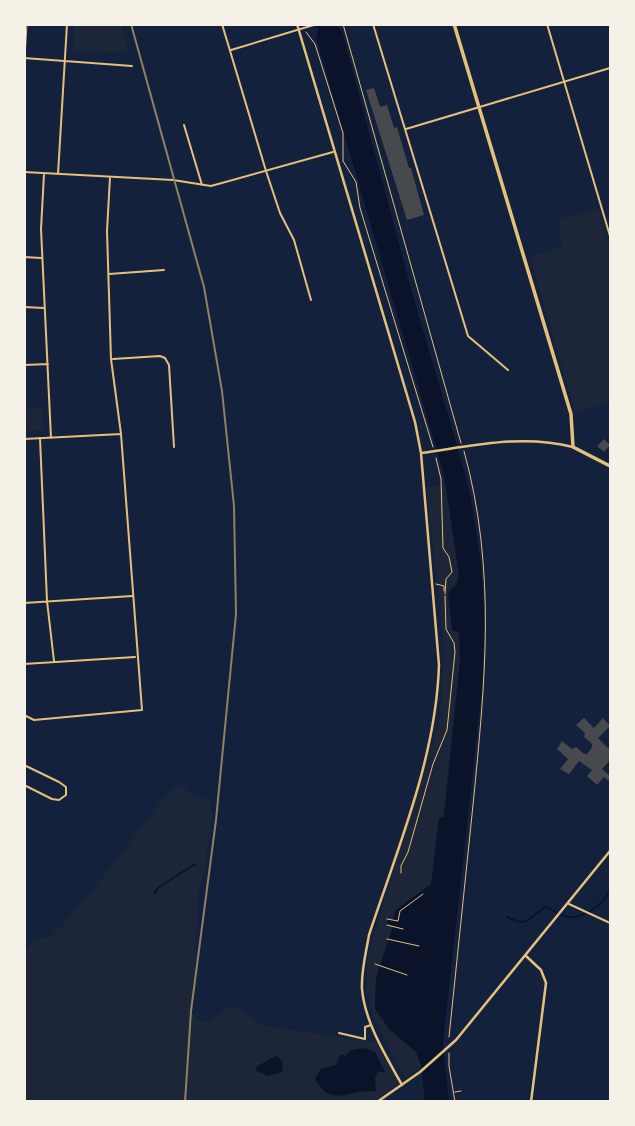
<svg xmlns="http://www.w3.org/2000/svg" width="635" height="1126" font-family="'Work Sans',sans-serif">
<style>
.green{fill:#1d2539}
.water{fill:#0b132b}
.lines{fill:none;stroke-linecap:round;stroke-linejoin:round}
.stream{stroke:#0b132b;stroke-width:2}
.building{fill:#48494c}
.path{stroke:#e5c07b;stroke-width:1}
.service{stroke:#e5c07b;stroke-width:1}
.minor{stroke:#e5c07b;stroke-width:2}
.tertiary{stroke:#e5c07b;stroke-width:2.5}
.primary{stroke:#e5c07b;stroke-width:3.5}
.rail{stroke:#918062;stroke-width:2}
</style>
<rect width="100%" height="100%" fill="#14213d"/>
<path class="green" d="M121 25 128 52 73 51 74 25Z
M598 208 610 249V401L575 413 530 257 562 247 558 220Z
M43 407V430L25 431V408Z
M446 486 459 576 456 585 460 661 443 817 439 819 431 884 396 910 393 926 376 978 375 1009 390 1030 416 1052 421 1068 404 1077 373 1017 367 988V958L440 717 444 646 426 487Z
M179 784 192 794 209 800 213 814 204 872 197 898 196 965 191 1011 198 1020 209 1023 232 1005 265 1026 380 1043 398 1083 387 1093 371 1102 25 1101 24 952 34 940 51 936 63 925 113 865 158 805Z"/>
<path class="water" d="M316 25H336L342 31 415 303 457 445 471 498 481 563 485 620 482 689 443 1043 449 1101H425L421 1065 416 1052 390 1030 375 1009 376 978 393 926 386 924 388 920H392L396 910 431 884 439 818 444 817 460 661 459 633 452 630 448 592 456 585 459 575 444 475 316 38 318 30Z
M364 1048 375 1052 385 1072H378L375 1078 376 1091C371 1091 364 1091 359 1092 339 1097 325 1100 315 1078L321 1069 336 1065 340 1055H346L351 1050Z
M277 1055 283 1064 282 1072 268 1076 257 1071 256 1067Z"/>
<g class="lines">
<path class="stream" d="M155 893 158 888 195 864
M507 917C531 929 528 916 546 907 553 910 560 915 568 917 584 919 604 903 610 891"/>
</g>
<path class="building" d="M374 88 380 107 387 105 394 128 397 127 409 168H411L424 215 407 220 366 90Z
M604 439 610 445 604 452 597 446Z
M584 718 594 728 603 718 610 726 598 738 609 749 610 747V760L602 769 610 776V782L604 777 597 785 587 776 592 770 579 761 569 774 560 769 568 759 557 749 562 741 572 749 576 747 584 754H587L592 747V744L584 737 585 733 576 725Z"/>
<g class="lines">
<path class="path" d="M343 24 461 443
M306 32 315 44 343 133V161L356 182 360 208 433 447
M436 458 441 479 443 548 449 557 452 572 446 579 445 594
M436 584 444 586V591
M401 873V866L408 852 433 764 447 730 455 652 454 643 446 629 445 596
M387 919 398 921 400 911 423 894
M387 925 403 929
M387 939 419 946
M375 964 407 975
M449 1037C457 960 465 882 473 805 485 683 497 571 464 451
M449 1053V1066L455 1102
M455 1092 461 1091"/>
<path class="service" d="M25 57 27 24"/>
<path class="minor" d="M222 24 266 171 280 213 294 240 311 300
M373 24 468 336 508 370
M547 24 610 236
M231 50 317 24
M24 58 132 66
M184 125 202 185
M406 129 610 68
M24 172 173 180 211 186 333 152
M44 174 41 229 51 438
M58 174 67 24
M24 257 41 258
M109 274 164 270
M24 307 44 308
M113 359 160 356 165 358 169 365 174 447
M24 365 48 364
M40 438 47 601 54 661
M24 439 121 434
M24 603 132 596
M24 664 135 657
M24 715 34 720 142 710 121 434 111 359 107 231 110 177
M24 765 59 782 66 787V795L59 800 52 799 24 785
M569 904 610 923
M339 1033 365 1039V1027L371 1025"/>
<path class="tertiary" d="M297 24 415 422 421 453 439 665C436 758 398 847 369 935 366 953 361 971 362 989 365 1023 386 1056 402 1085
M421 453C472 446 522 434 573 447
M526 956 541 970 546 983 531 1102
M377 1102 420 1072 456 1040 610 851"/>
<path class="primary" d="M454 24 571 414 573 447 610 466"/>
<path class="rail" d="M131 24 204 287 222 391 234 506 236 614 216 820 191 1011 185 1102"/>
</g>
<rect width="635" height="1126" fill="none" stroke="#f6f1e7" stroke-width="52"/>
</svg>
